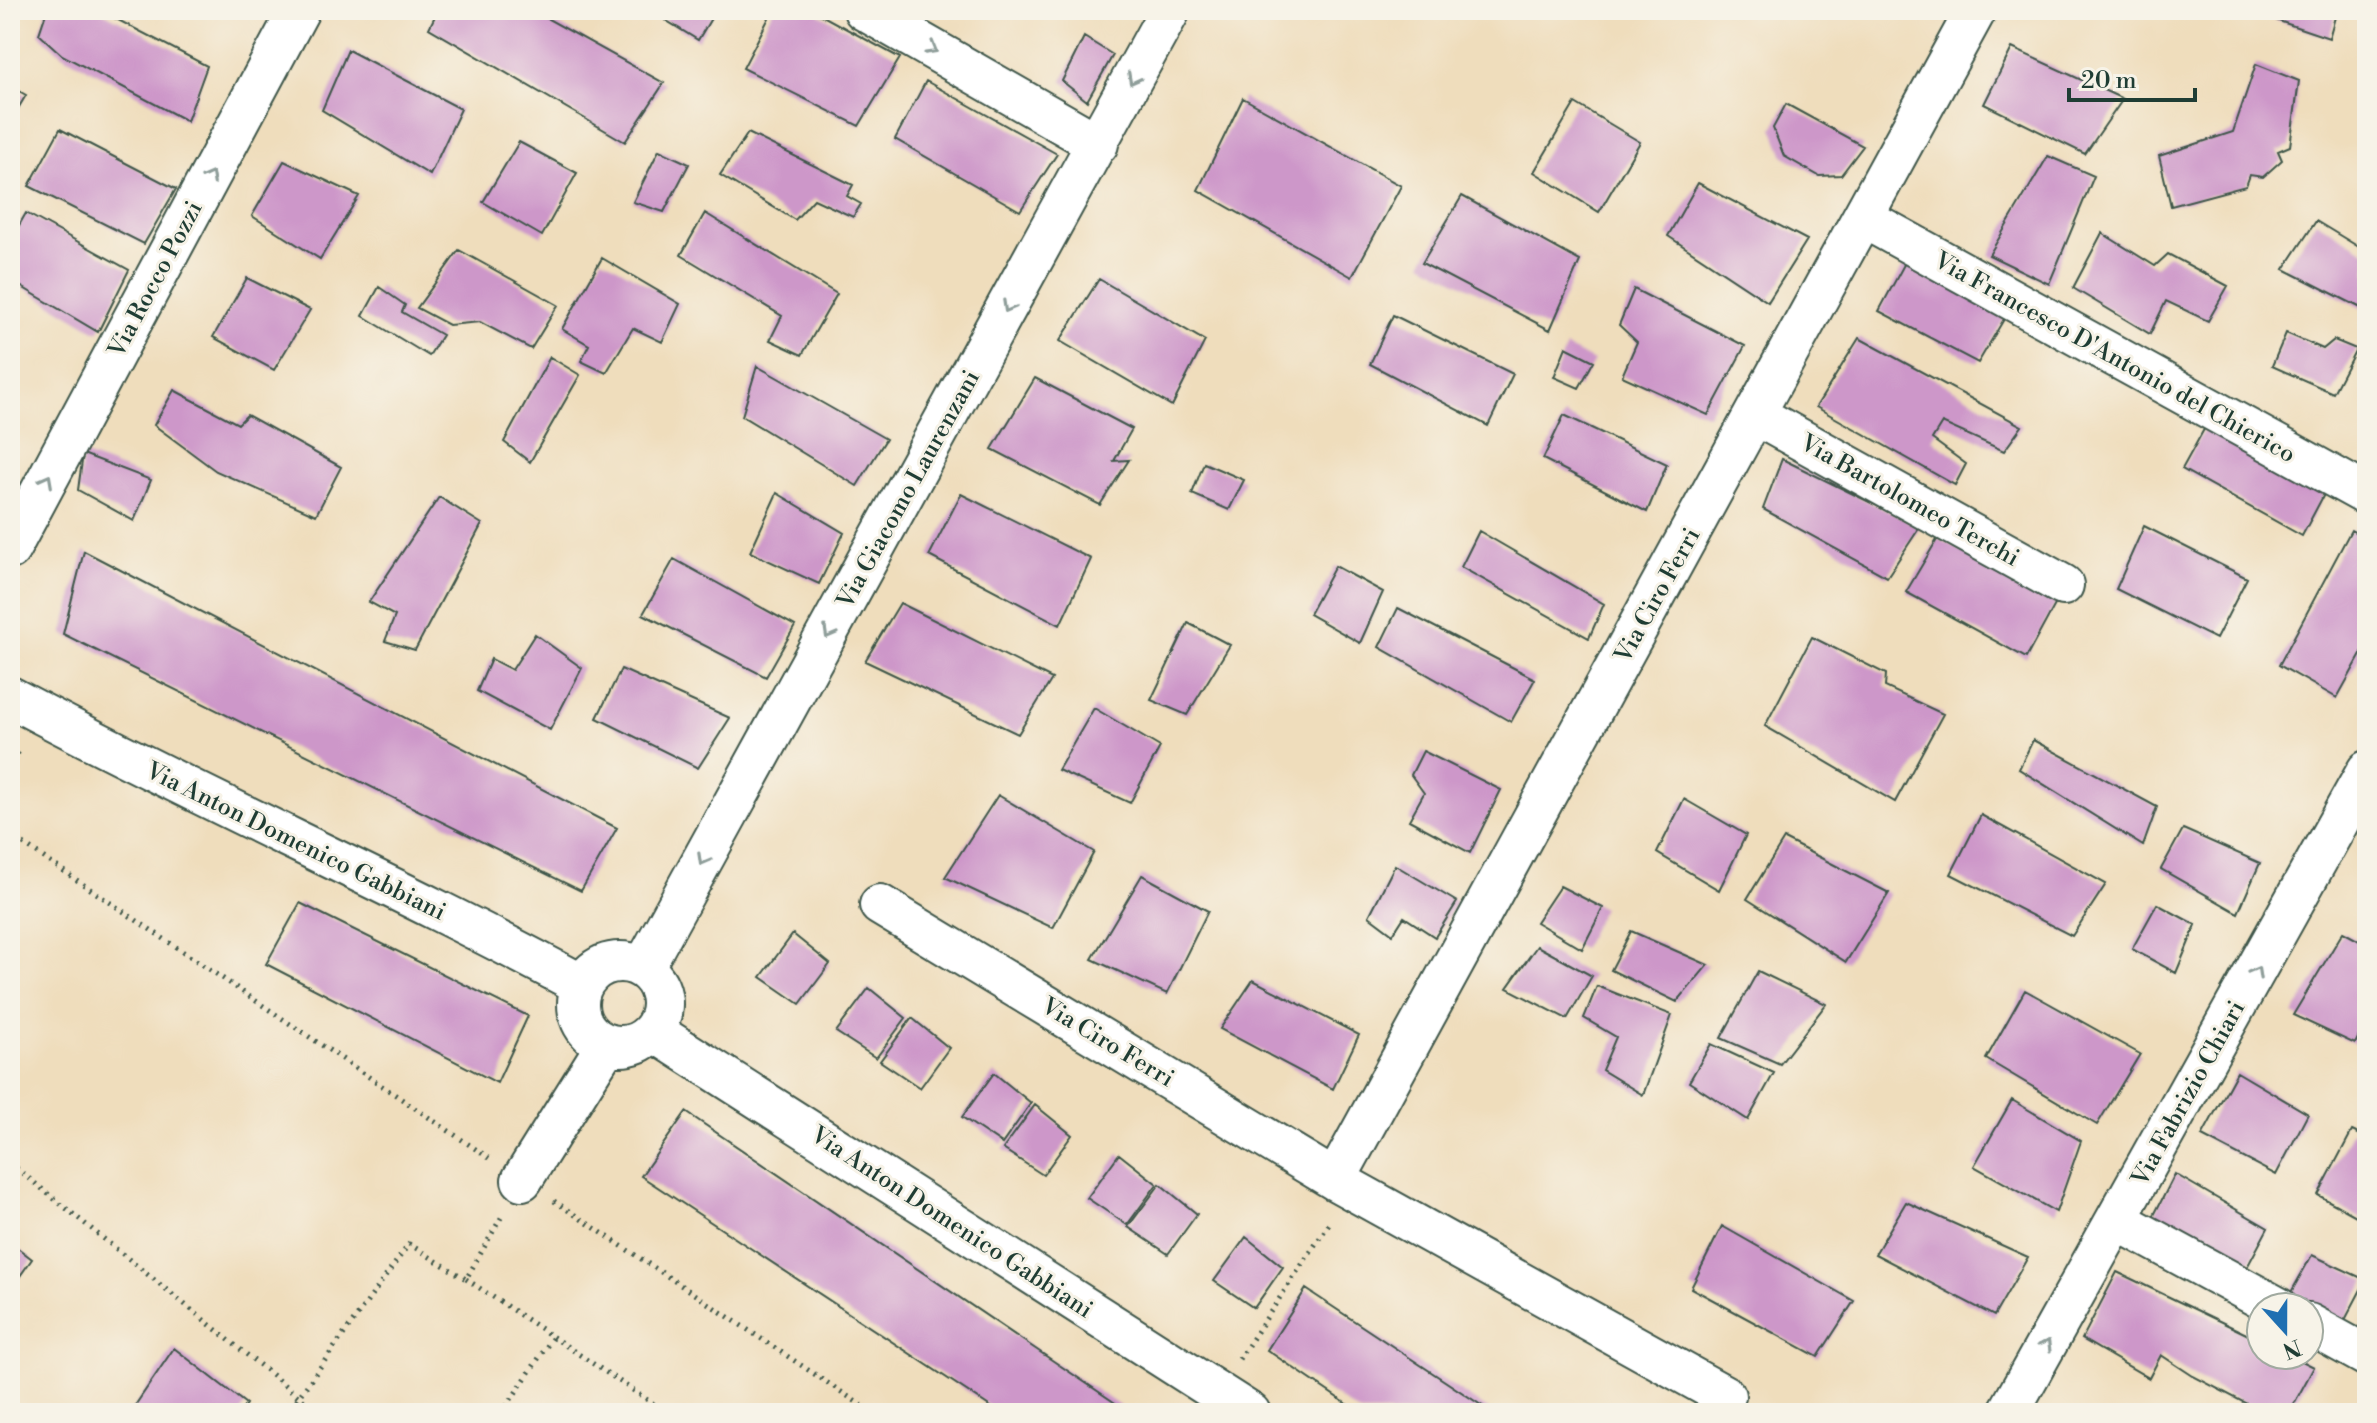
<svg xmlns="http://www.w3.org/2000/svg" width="2377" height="1423" font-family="'Libre Bodoni',serif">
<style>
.building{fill:#cd97c9}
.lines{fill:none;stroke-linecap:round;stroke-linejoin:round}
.street-casing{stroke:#3e5548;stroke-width:44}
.path{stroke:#3e5548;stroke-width:5;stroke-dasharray:2 6;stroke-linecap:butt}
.street{stroke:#fff;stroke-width:40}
.oneway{stroke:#8f9e9a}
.labels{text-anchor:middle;stroke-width:6;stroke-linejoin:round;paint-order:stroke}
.street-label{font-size:24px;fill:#1f3d34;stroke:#f7f3e8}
</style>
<rect width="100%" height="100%" fill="#f7f3e8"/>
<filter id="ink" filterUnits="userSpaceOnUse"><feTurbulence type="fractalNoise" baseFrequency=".0125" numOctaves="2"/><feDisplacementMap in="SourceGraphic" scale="16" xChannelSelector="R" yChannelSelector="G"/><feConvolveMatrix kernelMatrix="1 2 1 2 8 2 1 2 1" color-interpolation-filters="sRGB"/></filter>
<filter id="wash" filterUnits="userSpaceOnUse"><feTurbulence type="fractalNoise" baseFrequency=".006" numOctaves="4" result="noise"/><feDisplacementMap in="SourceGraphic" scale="32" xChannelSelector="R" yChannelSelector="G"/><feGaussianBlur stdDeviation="1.8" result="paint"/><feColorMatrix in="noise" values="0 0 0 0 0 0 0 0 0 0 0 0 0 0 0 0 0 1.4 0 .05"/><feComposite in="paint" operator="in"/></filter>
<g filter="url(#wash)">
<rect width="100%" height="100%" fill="#efddbc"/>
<g id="blocks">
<path class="building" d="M47 10H99L207 66 187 121 62 55 39 34Z
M438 10H532L664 83 625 142 429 28Z
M649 10H716L698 40Z
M773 10H812L900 58 859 126 743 68Z
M2275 10H2337L2329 38 2273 19Z
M1084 37 1113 55 1087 101 1062 81Z
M2012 48 2123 99 2085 154 1984 104Z
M348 50 461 109 430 175 322 110Z
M2256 64 2299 81 2290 146 2278 151 2282 160 2263 177 2250 175 2246 186 2171 206 2159 156 2233 132Z
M926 81 1057 154 1020 211 895 139Z
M10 86 26 95 10 122Z
M1243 98 1401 186 1352 277 1198 190Z
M1575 103 1640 142 1599 212 1534 172Z
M1786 104 1863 146 1841 175 1819 176 1784 156 1773 128Z
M60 129 176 189 144 244 29 186Z
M748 133 853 185 847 196 861 204 853 217 814 199 795 220 720 175Z
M519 142 577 173 542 236 483 202Z
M659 150 689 164 664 212 633 202Z
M2048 156 2094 176 2049 284 1989 255Z
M284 161 359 196 320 259 252 216Z
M1698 183 1807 240 1768 302 1668 236Z
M1462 196 1580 261 1550 330 1422 263Z
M26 213 129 270 98 332 10 280V241Z
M705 213 837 294 802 355 770 340 782 316 681 255Z
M2316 221 2367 252V311L2284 269Z
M2102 233 2155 266 2168 254 2228 286 2208 321 2166 301 2150 334 2073 288Z
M459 250 558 305 531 349 480 322 449 325 417 308Z
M1909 255 2010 309 1978 363 1879 311Z
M602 258 680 304 662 342 633 328 606 373 581 361 589 345 562 329Z
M247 278 310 310 274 370 213 337Z
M1099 279 1205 341 1172 406 1060 341Z
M379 287 405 305 402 312 442 335 429 356 363 316Z
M1634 289 1745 346 1708 415 1622 376 1637 342 1619 325Z
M1393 315 1513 374 1488 426 1370 364Z
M2286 333 2323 349 2334 340 2356 349 2333 393 2272 366Z
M1859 338 2022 426 2004 451 1942 423 1932 439 1966 464 1955 485 1816 407Z
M1566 347 1594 361 1579 388 1554 377Z
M550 357 580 375 530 462 504 442Z
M757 366 886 439 857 486 742 416Z
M1035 378 1132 429 1114 461 1129 460 1100 505 992 449Z
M174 390 238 424 247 415 341 467 316 515 216 471 154 425Z
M1564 415 1667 464 1647 512 1543 459Z
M2208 422 2329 485 2302 536 2182 469Z
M83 454 151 480 134 521 78 490Z
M1782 459 1920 527 1887 577 1763 509Z
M1204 463 1244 480 1229 510 1192 494Z
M777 493 844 533 819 584 750 552Z
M961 494 1091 559 1060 625 929 556Z
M439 497 482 524 415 650 385 641 395 616 369 602Z
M2144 526 2247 578 2216 639 2116 589Z
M2351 530 2367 539V644L2337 698 2279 665Z
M1479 531 1604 604 1589 638 1461 567Z
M1938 538 2056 603 2026 658 1906 592Z
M84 551 617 828 581 891 63 634Z
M674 559 795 626 766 677 643 614Z
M1335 566 1383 592 1360 643 1309 614Z
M900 603 1052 679 1018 734 865 661Z
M1398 608 1535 679 1511 722 1379 647Z
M1188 623 1230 645 1187 715 1151 700Z
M535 634 582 668 550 730 477 691 491 659 512 670Z
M1812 637 1886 674 1885 687 1943 714 1895 802 1765 726Z
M621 669 730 718 698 768 597 718Z
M1094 708 1160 747 1130 803 1058 770Z
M2033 740 2157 807 2143 846 2019 769Z
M1423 751 1501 790 1470 853 1409 820 1424 793 1411 775Z
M998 795 1094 852 1053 928 945 877Z
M1684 799 1746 835 1719 890 1657 853Z
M1981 815 2106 884 2072 936 1951 874Z
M2183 829 2260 863 2238 913 2161 869Z
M1784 839 1889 893 1846 962 1747 899Z
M1395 865 1457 902 1435 937 1404 917 1393 934 1369 916Z
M1142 875 1208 911 1167 994 1092 959Z
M1560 886 1603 908 1582 949 1536 922Z
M300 903 528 1016 497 1083 266 964Z
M2157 904 2196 925 2176 973 2132 949Z
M1631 931 1708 965 1677 1002 1611 970Z
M2343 932 2367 945V1020L2355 1044 2293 1015Z
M793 934 830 964 800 1004 761 977Z
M1537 946 1592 976 1567 1019 1507 988Z
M1758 971 1826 1004 1780 1064 1721 1038Z
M1253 980 1359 1035 1333 1089 1220 1029Z
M1597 986 1672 1015 1643 1095 1602 1070 1616 1037 1584 1018Z
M869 988 906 1018 876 1058 836 1032Z
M2025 990 2140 1054 2097 1125 1986 1059Z
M912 1018 949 1048 920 1088 880 1061Z
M1711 1044 1774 1073 1748 1120 1689 1082Z
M2237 1072 2308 1114 2276 1175 2202 1136Z
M994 1073 1031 1103 1002 1144 962 1117Z
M2012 1100 2081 1141 2056 1212 1974 1166Z
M1035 1105 1072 1135 1043 1175 1003 1149Z
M686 1112 1130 1413H1000L641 1176Z
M2352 1131 2367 1138V1222L2318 1195Z
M1119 1154 1157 1184 1127 1225 1087 1198Z
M2175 1174 2268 1228 2244 1273 2150 1223Z
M1160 1184 1197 1214 1168 1254 1128 1227Z
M1906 1202 2028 1257 1994 1316 1875 1254Z
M1722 1226 1854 1301 1818 1357 1691 1288Z
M1246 1237 1283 1267 1254 1308 1214 1281Z
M10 1242 32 1259 10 1290Z
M2312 1255 2366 1280 2344 1322 2290 1294Z
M2117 1272 2261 1341V1355H2290L2314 1367 2289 1413H2264L2193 1376 2161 1355 2149 1378 2082 1339Z
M1306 1289 1493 1413H1360L1267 1350Z
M174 1348 246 1404 240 1413H130Z"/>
</g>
</g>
<g filter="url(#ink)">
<use href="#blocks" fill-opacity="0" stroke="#3e5548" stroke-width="2"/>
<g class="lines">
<defs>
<path id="street" d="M864 10 1098 144
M1864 218 2367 495
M1756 415 2063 585
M10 549 299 10
M10 697C199 798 394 884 582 985
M880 905 1335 1180 1725 1396
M578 1004a42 42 0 1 1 84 0a42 42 0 1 1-84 0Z
M643 968 1170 10
M653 1031 1250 1413
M522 1180 607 1044
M1335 1180 1976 10
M2117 1220 2277 1307
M2309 1324 2367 1356
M2008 1413 2367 771"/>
</defs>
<use href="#street" class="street-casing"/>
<path class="path" d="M10 768 20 749
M10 835 489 1158
M10 1163 319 1413
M554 1201 873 1413
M466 1279 667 1413
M1239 1359 1329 1224
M287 1413 409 1244 466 1279 502 1216
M502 1413 553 1337"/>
<use href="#street" class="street"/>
</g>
<defs><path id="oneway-chevron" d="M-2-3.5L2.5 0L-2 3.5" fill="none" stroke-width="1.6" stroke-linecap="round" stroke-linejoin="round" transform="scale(2)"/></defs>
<g class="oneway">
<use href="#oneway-chevron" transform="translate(932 49) rotate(30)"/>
<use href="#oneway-chevron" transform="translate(1133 79) rotate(118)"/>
<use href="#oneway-chevron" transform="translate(210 177) rotate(-62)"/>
<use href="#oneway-chevron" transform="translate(1008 307) rotate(119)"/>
<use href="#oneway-chevron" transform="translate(47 480) rotate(-62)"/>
<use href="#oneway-chevron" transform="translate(829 633) rotate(119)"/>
<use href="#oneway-chevron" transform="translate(703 860) rotate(119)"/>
<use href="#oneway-chevron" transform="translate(2256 972) rotate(-61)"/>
<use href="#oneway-chevron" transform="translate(2046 1345) rotate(-60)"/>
</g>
</g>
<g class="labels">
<g class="street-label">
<text transform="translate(155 279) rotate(-62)" y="8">Via Rocco Pozzi</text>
<text transform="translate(2115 357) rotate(29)" y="8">Via Francesco D'Antonio del Chierico</text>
<text transform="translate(908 489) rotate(-61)" y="8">Via Giacomo Laurenzani</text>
<text transform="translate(1910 500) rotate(29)" y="8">Via Bartolomeo Terchi</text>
<text transform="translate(1657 595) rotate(-61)" y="8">Via Ciro Ferri</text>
<text transform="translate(296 841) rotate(26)" y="8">Via Anton Domenico Gabbiani</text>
<text transform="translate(1108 1042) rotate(31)" y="8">Via Ciro Ferri</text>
<text transform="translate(2188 1093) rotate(-61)" y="8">Via Fabrizio Chiari</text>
<text transform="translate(952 1222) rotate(33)" y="8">Via Anton Domenico Gabbiani</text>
</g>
</g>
<rect width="2377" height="1423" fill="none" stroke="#f7f3e8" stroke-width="40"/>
<g transform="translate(2285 1331) rotate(159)"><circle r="38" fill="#f7f3e8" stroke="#a1aaa0" stroke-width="2"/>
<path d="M0-6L14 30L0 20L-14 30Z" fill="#1f6fb2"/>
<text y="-12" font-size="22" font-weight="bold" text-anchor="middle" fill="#1f3d34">N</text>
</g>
<path d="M2069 88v12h126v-12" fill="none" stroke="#1f3d34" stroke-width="4"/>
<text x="2081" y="88" font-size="24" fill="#1f3d34" stroke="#f7f3e8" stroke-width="6" paint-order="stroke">20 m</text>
</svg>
